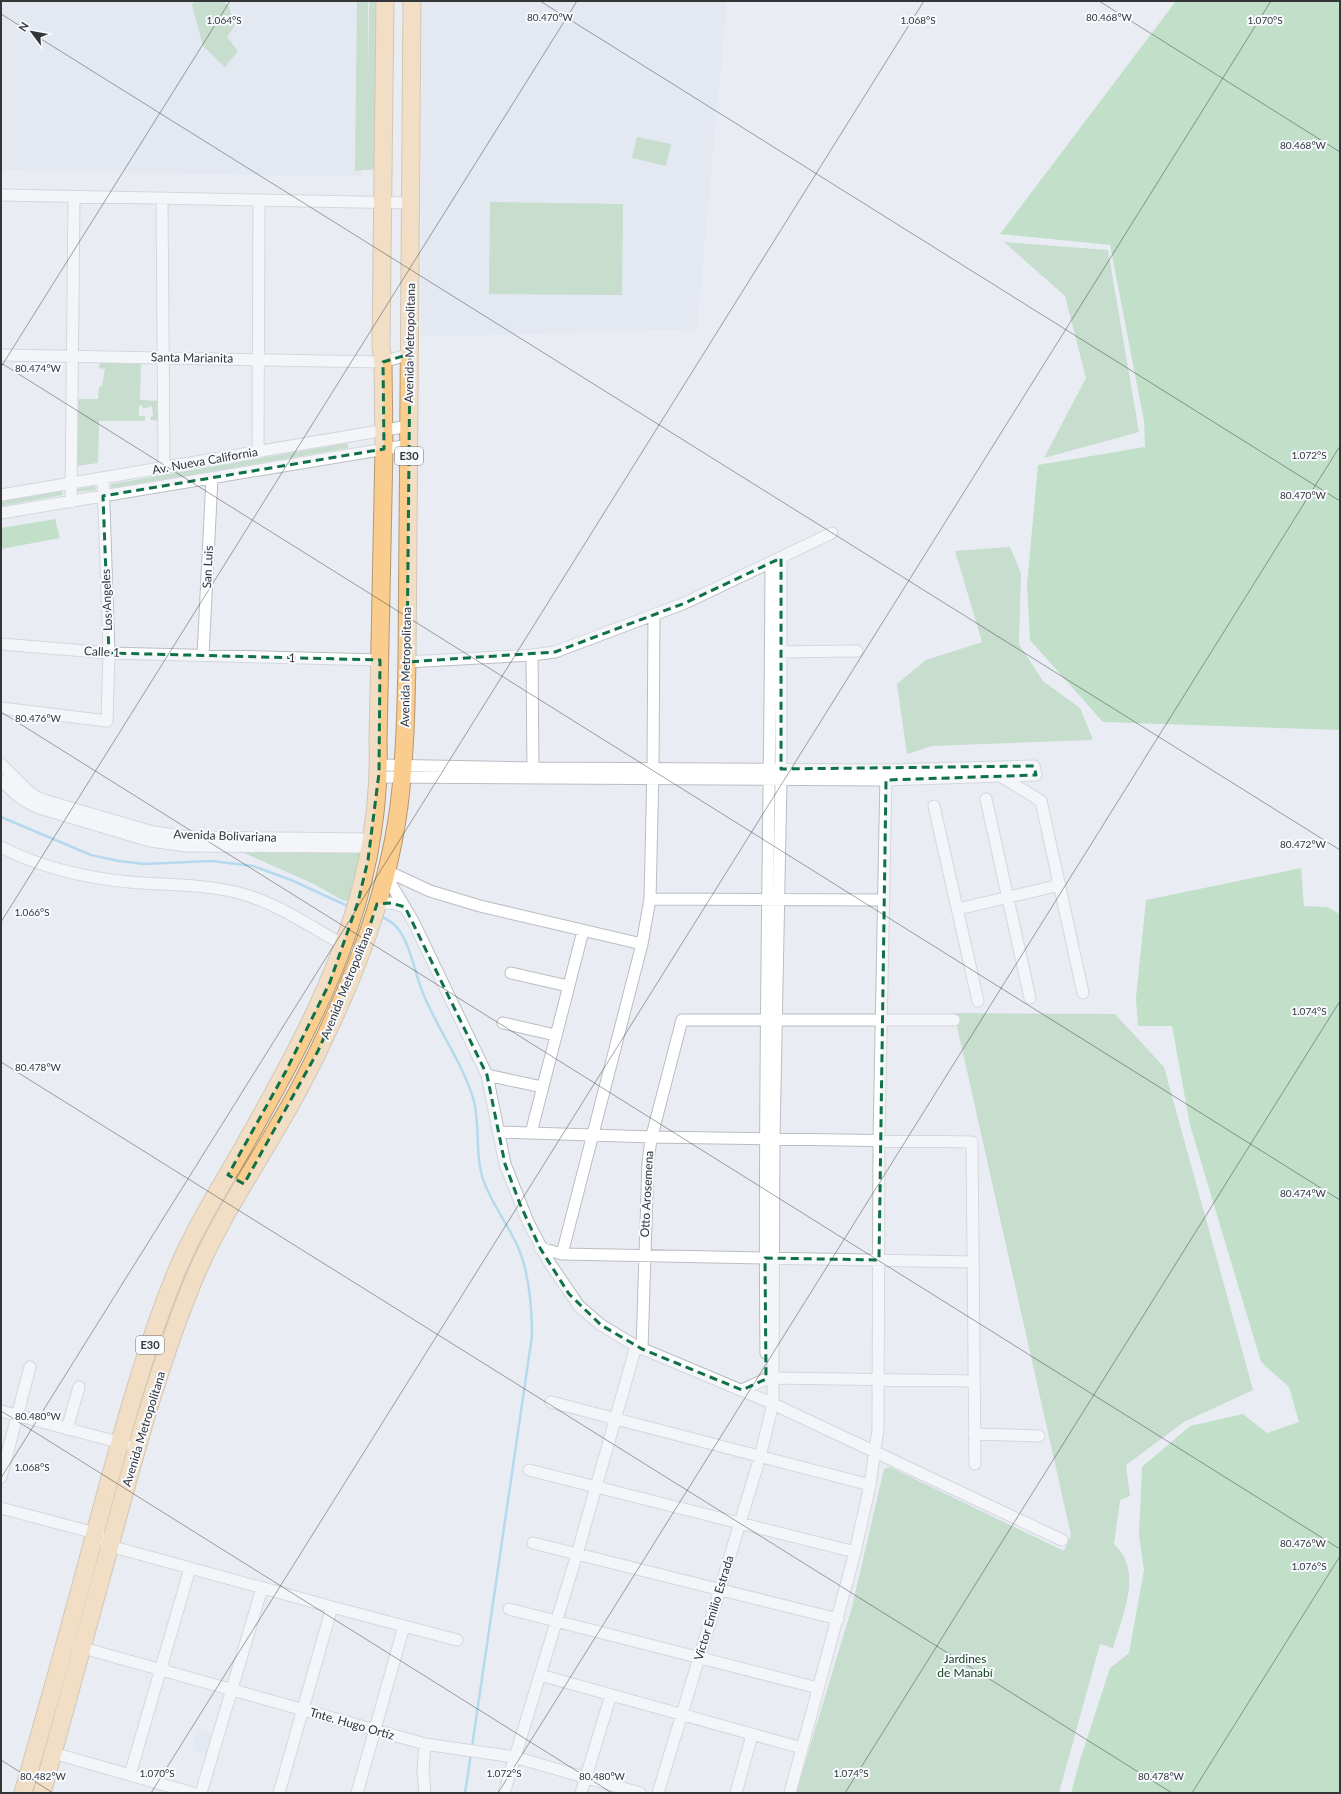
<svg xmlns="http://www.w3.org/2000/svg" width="1341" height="1794" font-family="Lato,sans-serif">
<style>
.built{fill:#dce3f0}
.green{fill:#9dc9a2}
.forest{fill:#92ce9a}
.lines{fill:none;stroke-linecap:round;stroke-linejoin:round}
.stream{stroke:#77c1ec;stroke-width:2.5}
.minor-casing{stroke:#babdc4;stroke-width:13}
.highway-casing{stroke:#b49870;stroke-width:19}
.minor{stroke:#fff;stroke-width:11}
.highway{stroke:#facd8e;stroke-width:17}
.marked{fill:none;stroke:#0f7148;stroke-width:3;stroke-dasharray:8 5;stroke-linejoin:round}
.ticks{fill:none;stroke:#333537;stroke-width:1;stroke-opacity:0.45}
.labels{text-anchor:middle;stroke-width:4;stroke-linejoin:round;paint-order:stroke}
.shield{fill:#f7faff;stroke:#6e7073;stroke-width:1}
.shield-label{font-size:11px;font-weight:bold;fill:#333537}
.street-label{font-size:12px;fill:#333537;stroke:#f7faff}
.park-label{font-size:12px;fill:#123e1d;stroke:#f7faff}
.ticks-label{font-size:10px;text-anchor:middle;fill:#333537;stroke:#f7faff;stroke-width:4;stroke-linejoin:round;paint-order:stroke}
</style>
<rect width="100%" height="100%" fill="#e9edf3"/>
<path class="built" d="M1 1H363L362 177 1 170Z
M422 1H727L697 329 421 337Z
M198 1729 212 1734 206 1754 192 1750Z"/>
<path class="green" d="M195 1H224L229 7 235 25 227 37 238 51 225 67 203 46 192 5Z
M357 1H368V83L369 1H379L377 169 355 171Z
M637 137 671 144 666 166 632 158Z
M490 202 623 204 622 295 489 294Z
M1004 242 1108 250 1139 432 1044 458 1086 378 1065 296Z
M100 359 141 360 140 400 160 401 161 421 151 420 150 417 153 416 152 406 143 409 142 405 139 406V416H145V421H99L98 463 77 466V399H98L99 387 102 386 105 369 99 368Z
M348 443V448L112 489 110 485 111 484Z
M95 486 96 490 77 492V489Z
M62 491 63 495 1 506V501Z
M1010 547 1021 573 1019 644 1043 681 1080 708 1093 740 932 746 907 754 897 684 926 660 982 642 955 551Z
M235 849 359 853V866L351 902 342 900 312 883Z
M954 1013 1115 1014 1164 1067 1253 1390 1184 1422 1126 1465 1130 1496 1120 1500 1114 1544C1144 1572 1122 1615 1113 1648L1100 1644 1059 1793H796L852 1607 884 1469 890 1467 1064 1551 1071 1535Z"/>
<path class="forest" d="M1176 1H1340V730L1103 722 1030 640 1027 585 1038 465 1145 447 1144 421 1110 245 1000 234Z
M55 519 60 538 1 549V528Z
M1301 868 1304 906 1327 907 1340 914V1793H1071L1080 1760 1110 1668 1129 1653 1144 1570 1139 1535 1142 1467 1190 1426 1243 1414 1267 1433 1299 1422 1289 1387 1261 1362 1190 1125 1172 1026H1138L1136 998 1146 900Z"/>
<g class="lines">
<path class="stream" d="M1 817 91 855 119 861 144 864 212 861 253 866 291 880 350 907
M380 916C387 919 394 923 399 930 411 946 416 979 425 998 440 1033 463 1064 474 1101 480 1126 475 1152 482 1176 490 1203 510 1226 520 1252 530 1279 532 1308 532 1336L472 1747
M465 1793 471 1754"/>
<defs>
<path id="minor" d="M1 195 411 203
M162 198 164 468
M1 355 383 362 410 354
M258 452 259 200
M1 495 409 426
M71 502 74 197
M1 513 409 445
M1 644 109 653 380 660
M773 652 857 651
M203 655 212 478
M532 655 533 775
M407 662 532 655 555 652 685 603 832 533
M1 708 107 721 109 653 103 478
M1 764 26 789 36 797 47 801 153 832 190 837 372 839
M379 777 886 780 1036 775 1034 766 886 770 533 768 379 765
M1002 777 1041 801 1083 993
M1 780C13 792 23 802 39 808L150 841 187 846 371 847
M986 799 1030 998
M934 806 978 1001
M1 847C40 867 86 878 129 882 165 885 200 884 235 892 274 901 309 926 344 945
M387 871 430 891 480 906 642 944
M385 874 413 921 487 1075 505 1164 528 1222 549 1262 579 1306 601 1325 636 1346 769 1402 1062 1540
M650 899 884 900
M377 904 391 903 405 907
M958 909 1060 885
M511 973 568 986
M503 1023 555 1035
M487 1075 542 1087
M498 1132 652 1137 972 1142 975 1464
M531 1133 583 931
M540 1248 562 1254 973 1262
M562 1254 642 944 650 899 653 768 654 615
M642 1349 648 1162 651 1139 682 1020H954
M766 1353C763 1089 770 826 771 563
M742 1390 766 1379 773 1378 974 1381
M551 1402 870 1485
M1 1411 125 1444
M67 1429 79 1387
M974 1434 1039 1436
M529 1470 855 1552
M1 1477 30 1367
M1 1508 95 1533 110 1546 332 1607 457 1640
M533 1543 838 1619
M509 1609 818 1688
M76 1646 425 1744 514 1757 640 1793
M540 1675 802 1748
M425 1744 423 1770 425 1793
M53 1753 193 1793
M130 1775 190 1568
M201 1793 262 1588
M279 1793 332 1607
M357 1793 404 1626
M504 1793 577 1554 636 1346
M581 1793 611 1695
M658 1793 760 1457 773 1404V1378L774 1139 781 780V558
M736 1793 752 1735
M790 1793 855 1552 870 1485 878 1429 879 1140 886 774"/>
<path id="highway" d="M23 1793C48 1706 72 1620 95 1533 119 1446 141 1359 175 1275 193 1231 220 1188 244 1146 317 1016 383 896 378 741L384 449 383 362 381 346 385 1
M42 1793C64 1712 87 1631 109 1549 134 1458 158 1366 194 1279 222 1212 265 1153 299 1089 345 1001 386 906 399 806 405 758 406 710 407 662L412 1"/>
</defs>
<use href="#minor" class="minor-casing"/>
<use href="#highway" class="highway-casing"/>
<use href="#minor" class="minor"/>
<use href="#highway" class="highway"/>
</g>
<path d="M0 0H1341V1794H0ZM410 354 407 662 555 652 685 603 781 558V769L1034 766 1036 775 886 780 879 1260 765 1258 766 1379 742 1390 642 1349 601 1325 569 1294 540 1248 520 1204 505 1164 487 1075 405 907 391 903 377 904 359 959 318 1051 244 1184 228 1175 286 1071 330 982 358 902 368 860 379 773 380 660 109 653 103 496 384 449 383 362Z" fill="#e9edf3" fill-opacity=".55" fill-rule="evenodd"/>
<path class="marked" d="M410 354 407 662 555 652 685 603 781 558V769L1034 766 1036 775 886 780 879 1260 765 1258 766 1379 742 1390 642 1349 601 1325 569 1294 540 1248 520 1204 505 1164 487 1075 405 907 391 903 377 904 359 959 318 1051 244 1184 228 1175 286 1071 330 982 358 902 368 860 379 773 380 660 109 653 103 496 384 449 383 362Z"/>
<path class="ticks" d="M540 1 1340 501M1099 1 1340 152M1 14 1340 850M1 363 1340 1200M1 367 230 1M1 712 1340 1549M1 922 577 1M1 1062 1172 1793M1 1411 612 1793M1 1478 924 1M1 1760 53 1793M151 1793 1271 1M498 1793 1340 446M845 1793 1340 1001M1192 1793 1340 1556"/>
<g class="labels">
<g class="shield">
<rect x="395" y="447" width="28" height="18" rx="3"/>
<rect x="136" y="1336" width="28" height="18" rx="3"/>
</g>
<g class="shield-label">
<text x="409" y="460">E30</text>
<text x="150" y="1349">E30</text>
</g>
<g class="street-label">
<text transform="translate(410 343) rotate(-89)" y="4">Avenida Metropolitana</text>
<text transform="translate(192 358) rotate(1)" y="4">Santa Marianita</text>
<text transform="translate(205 461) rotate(-10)" y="4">Av. Nueva California</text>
<text transform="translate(208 567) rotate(-87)" y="4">San Luis</text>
<text transform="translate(107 600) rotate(-92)" y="4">Los Angeles</text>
<text transform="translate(102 652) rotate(3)" y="4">Calle 1</text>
<text transform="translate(292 658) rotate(2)" y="4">1</text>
<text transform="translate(406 667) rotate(-89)" y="4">Avenida Metropolitana</text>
<text transform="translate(225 836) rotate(2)" y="4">Avenida Bolivariana</text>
<text transform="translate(347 983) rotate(-68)" y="4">Avenida Metropolitana</text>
<text transform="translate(647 1194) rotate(-87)" y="4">Otto Arosemena</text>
<text transform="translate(144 1429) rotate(-73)" y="4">Avenida Metropolitana</text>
<text transform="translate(714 1608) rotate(-73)" y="4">Víctor Emilio Estrada</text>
<text transform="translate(352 1724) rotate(16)" y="4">Tnte. Hugo Ortíz</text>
</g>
<g class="park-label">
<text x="965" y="1663">Jardines<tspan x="965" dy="14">de Manabí</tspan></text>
</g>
</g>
<g class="ticks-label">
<text x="550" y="21">80.470°W</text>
<text x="1109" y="21">80.468°W</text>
<text x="224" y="24">1.064°S</text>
<text x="918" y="24">1.068°S</text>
<text x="1265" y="24">1.070°S</text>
<text x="1303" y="149">80.468°W</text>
<text x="38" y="372">80.474°W</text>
<text x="1309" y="459">1.072°S</text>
<text x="1303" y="499">80.470°W</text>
<text x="38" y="722">80.476°W</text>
<text x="1303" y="848">80.472°W</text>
<text x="32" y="916">1.066°S</text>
<text x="1309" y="1015">1.074°S</text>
<text x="38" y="1071">80.478°W</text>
<text x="1303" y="1197">80.474°W</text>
<text x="38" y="1420">80.480°W</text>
<text x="32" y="1471">1.068°S</text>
<text x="1303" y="1547">80.476°W</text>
<text x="1309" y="1570">1.076°S</text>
<text x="157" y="1777">1.070°S</text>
<text x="504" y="1777">1.072°S</text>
<text x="851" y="1777">1.074°S</text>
<text x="43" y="1780">80.482°W</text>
<text x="602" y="1780">80.480°W</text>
<text x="1161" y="1780">80.478°W</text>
</g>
<rect width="1341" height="1794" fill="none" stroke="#333537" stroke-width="4"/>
<g transform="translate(32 32) rotate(302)" stroke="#f7faff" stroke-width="3" paint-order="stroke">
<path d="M0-3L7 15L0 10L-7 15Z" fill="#333537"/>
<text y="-6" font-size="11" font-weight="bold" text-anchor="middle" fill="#333537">N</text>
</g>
</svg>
